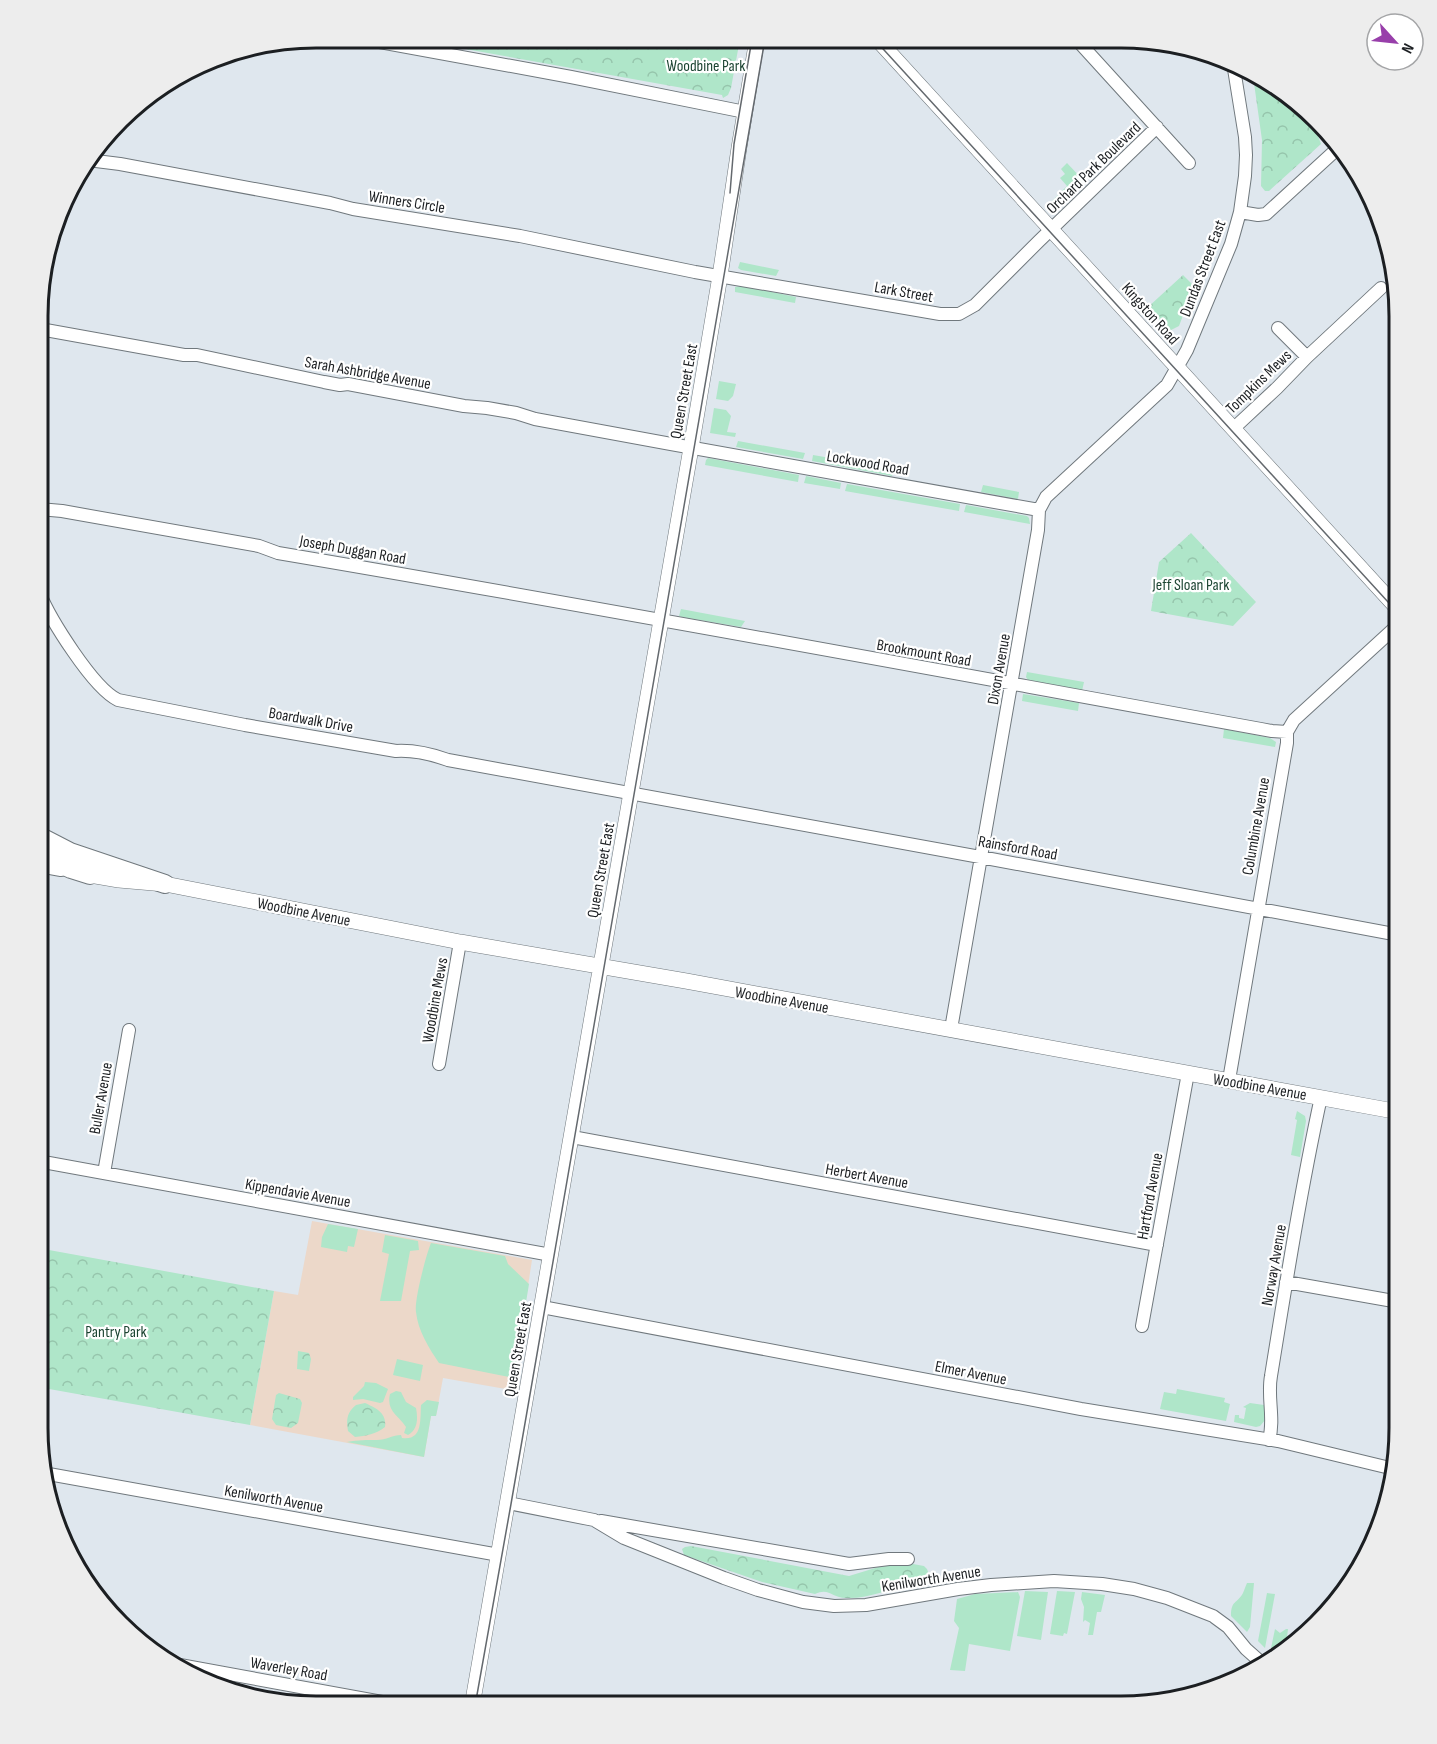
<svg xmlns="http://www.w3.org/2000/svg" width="1437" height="1744" font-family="'Sofia Sans Condensed',sans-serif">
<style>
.education{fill:#ecd8c9}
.green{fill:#afe6c9}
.forest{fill:url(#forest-crowns)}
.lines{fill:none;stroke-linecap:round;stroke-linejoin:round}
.minor-casing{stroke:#70787d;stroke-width:14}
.major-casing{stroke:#70787d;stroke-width:16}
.highway-casing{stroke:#70787d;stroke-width:20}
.minor{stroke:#fff;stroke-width:12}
.major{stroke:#fff;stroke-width:15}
.highway{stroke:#fff;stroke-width:18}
.tram{stroke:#64696e;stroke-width:1.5}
.labels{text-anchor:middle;stroke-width:4.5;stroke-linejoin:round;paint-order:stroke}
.park-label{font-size:16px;fill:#1d4533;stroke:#fff}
.street-label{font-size:16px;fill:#1c1f22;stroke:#fff}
.rim{fill:none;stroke:#1c1f22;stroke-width:3}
</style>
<defs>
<pattern id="forest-crowns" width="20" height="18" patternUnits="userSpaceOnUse" patternTransform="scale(1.5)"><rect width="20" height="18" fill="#afe6c9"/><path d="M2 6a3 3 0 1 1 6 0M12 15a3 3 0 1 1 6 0" fill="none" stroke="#96c5ac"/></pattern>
</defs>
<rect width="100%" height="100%" fill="#dfe7ee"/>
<path class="education" d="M312 1221 532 1260 512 1390 443 1378 436 1416H431L424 1457 250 1425 274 1291 298 1295Z"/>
<path class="green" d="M1067 163 1084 181 1060 203H1050L1067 186 1060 178 1065 174 1061 169Z
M740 262 779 270 776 276 741 270 738 268Z
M742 286 796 297 795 303 735 292V287Z
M719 381 736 384 733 396 728 401 716 399Z
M714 408 726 410 731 416 727 432 736 433 735 437 710 433Z
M738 441 805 453 803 459 736 447Z
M813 455 894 469 892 476 812 461Z
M708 458 799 475 798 482 705 465 706 460Z
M806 476 841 483 840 489 804 483Z
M847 484 960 504 959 511 845 491Z
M983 485 1019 492 1018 499 981 492Z
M966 505 1027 516 1029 518 1030 524 964 512Z
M681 609 745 621 741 627 682 617 679 616Z
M1027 672 1084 682 1082 691 1028 680 1026 677Z
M1023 694 1079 703 1078 711 1022 701Z
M1224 729 1270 738 1276 742 1275 747 1223 738Z
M1297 1111 1305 1116 1306 1121 1300 1157 1291 1155 1297 1120 1295 1119Z
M328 1224 358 1229 354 1247 348 1246 347 1252 321 1247 322 1237Z
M385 1235 418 1241 419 1250 410 1251 401 1301H380L389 1254 382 1252Z
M431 1243 505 1256 508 1264 529 1284 514 1375 509 1377 439 1363C429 1348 418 1331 416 1312 414 1301 426 1255 431 1243Z
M397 1359 423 1365 420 1381 393 1375Z
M365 1382 376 1383 388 1389 383 1402 380 1403 363 1399 353 1400V1397L364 1386Z
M1177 1389 1225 1398 1224 1402 1230 1404 1226 1421 1160 1409 1164 1392 1176 1394Z
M396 1391 401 1392 406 1402 416 1408C418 1418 418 1430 408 1435L404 1433 406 1427C398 1415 386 1411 390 1394Z
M427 1400 439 1402 436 1416H431L424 1457 347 1442C359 1440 366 1440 377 1440 386 1440 393 1435 401 1435L402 1438C423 1441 420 1419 421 1405Z
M1250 1403 1264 1405 1266 1419 1260 1426 1256 1427 1234 1422 1235 1415H1239V1418L1244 1419 1246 1408 1243 1407Z
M1247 1583H1254L1250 1627 1247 1632 1231 1616C1231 1600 1237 1604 1243 1593 1244 1591 1246 1585 1247 1583Z
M1025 1591 1048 1592 1041 1640 1017 1636Z
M1057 1591 1075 1592 1067 1634 1064 1633 1063 1636 1050 1634Z
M1018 1592 1020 1597 1010 1651 969 1644 965 1671 950 1670 959 1628 954 1621 957 1599 975 1594Z
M1082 1592 1105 1595 1101 1612H1097L1093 1635H1088L1090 1623 1085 1620 1083 1622 1084 1607 1081 1599Z
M1267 1593 1275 1594 1265 1648 1258 1641Z
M1275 1629 1280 1633 1286 1629H1288L1286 1645 1274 1657 1270 1653Z"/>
<path class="forest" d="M404 38 740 39 731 88 728 95 723 98 722 95Z
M1253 76 1275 84 1314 125 1321 144 1269 191H1265L1261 186 1262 140Z
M1183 275 1192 284 1190 297 1179 326 1169 331 1147 308Z
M1191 533 1256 602 1233 626 1151 611 1159 562Z
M38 1248 274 1291 250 1425 38 1387Z
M298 1351 309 1353 311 1359 309 1371 297 1369Z
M279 1393 300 1399 302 1403 298 1423 291 1428 276 1425 272 1419 276 1395Z
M365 1403C376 1408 387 1413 385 1427 376 1434 366 1436 355 1437L348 1431C346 1420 347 1412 356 1405Z
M691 1546 849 1576 885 1565 913 1564 924 1566 927 1569 931 1580 930 1583C922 1586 914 1585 906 1587 885 1590 867 1599 846 1598 832 1598 829 1587 815 1594L762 1582 684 1555 682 1549 685 1547Z"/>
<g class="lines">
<defs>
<path id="minor" d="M358 38 571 77 745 112
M1077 40 1189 163
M88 160 120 164 330 203 353 209 520 236 695 272 940 314H959L975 305 1039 241 1157 127
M1240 212 1258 215 1266 214 1337 149
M1278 328 1307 357
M40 329 184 355H197L324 382 340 385 348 384 464 406 487 408 516 413 535 419 671 444 1039 510
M1233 429 1277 388 1307 357 1381 288
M39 509 62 511 259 546 278 553C610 609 941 671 1272 731L1287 732
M39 592C50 619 93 688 118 700L245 725 396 751C414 750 431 754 448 760L991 859 1399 935
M39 866 61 870
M951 1029 1038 530 1039 510 1046 497 1167 385 1187 350 1231 244 1240 212 1245 176 1246 155 1245 137 1234 69
M439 1064 460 942
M1229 1080 1287 743V732L1294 720 1399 624
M572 1137 1157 1245
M38 1161 551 1255
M104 1173 129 1030
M1286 1282 1399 1302
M542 1307 1081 1409 1278 1441 1394 1469
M1142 1326 1188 1073
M1269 1440C1275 1419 1267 1397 1271 1376 1286 1283 1301 1189 1321 1097
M43 1473 499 1555
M508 1503 594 1520 624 1538 724 1578 758 1590 803 1602 834 1606 866 1605 958 1589 991 1585 1054 1581 1102 1584 1134 1589 1167 1598 1213 1616 1228 1627 1246 1649 1264 1665
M601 1521 849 1564 889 1559H908
M169 1663 404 1706"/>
<path id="major" d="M877 39 1399 610
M90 875 119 880 165 884 460 942 686 981 1399 1112
M472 1706 691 448 720 276 739 148 757 39"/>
<path id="highway" d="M39 836 70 852 165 884
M39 854 71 869 90 875"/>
</defs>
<use href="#minor" class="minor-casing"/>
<use href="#major" class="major-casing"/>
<use href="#highway" class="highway-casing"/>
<use href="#minor" class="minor"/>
<use href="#major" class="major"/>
<use href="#highway" class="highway"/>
<path class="tram" d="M874 39 1399 614
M730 193 734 144 752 39
M475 1706 511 1504 765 39"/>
</g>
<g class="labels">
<g class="park-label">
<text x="706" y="71">Woodbine Park</text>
<text x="1191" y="590">Jeff Sloan Park</text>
<text x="116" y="1337">Pantry Park</text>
</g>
<g class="street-label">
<text transform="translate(1093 167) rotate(-44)" y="6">Orchard Park Boulevard</text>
<text transform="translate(407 201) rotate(9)" y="6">Winners Circle</text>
<text transform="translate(1202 268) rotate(-69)" y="6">Dundas Street East</text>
<text transform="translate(904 291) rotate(10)" y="6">Lark Street</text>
<text transform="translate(1151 313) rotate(48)" y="6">Kingston Road</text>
<text transform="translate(368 372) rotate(10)" y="6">Sarah Ashbridge Avenue</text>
<text transform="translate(1258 381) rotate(-44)" y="6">Tompkins Mews</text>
<text transform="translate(683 391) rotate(-80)" y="6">Queen Street East</text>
<text transform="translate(868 462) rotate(10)" y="6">Lockwood Road</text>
<text transform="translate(353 549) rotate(10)" y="6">Joseph Duggan Road</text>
<text transform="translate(924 652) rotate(10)" y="6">Brookmount Road</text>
<text transform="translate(998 669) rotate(-80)" y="6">Dixon Avenue</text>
<text transform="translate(311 719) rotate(10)" y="6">Boardwalk Drive</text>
<text transform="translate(1255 826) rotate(-80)" y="6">Columbine Avenue</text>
<text transform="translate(1018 847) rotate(10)" y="6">Rainsford Road</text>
<text transform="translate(600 870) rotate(-80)" y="6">Queen Street East</text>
<text transform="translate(304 911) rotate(11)" y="6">Woodbine Avenue</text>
<text transform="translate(782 999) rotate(10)" y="6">Woodbine Avenue</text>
<text transform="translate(434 1000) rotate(-80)" y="6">Woodbine Mews</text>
<text transform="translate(1260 1086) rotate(10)" y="6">Woodbine Avenue</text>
<text transform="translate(100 1098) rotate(-80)" y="6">Buller Avenue</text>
<text transform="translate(867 1175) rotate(10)" y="6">Herbert Avenue</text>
<text transform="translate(298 1192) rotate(10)" y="6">Kippendavie Avenue</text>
<text transform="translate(1149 1196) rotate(-80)" y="6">Hartford Avenue</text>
<text transform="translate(1273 1265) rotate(-80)" y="6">Norway Avenue</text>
<text transform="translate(517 1349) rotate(-80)" y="6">Queen Street East</text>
<text transform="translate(971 1372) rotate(11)" y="6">Elmer Avenue</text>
<text transform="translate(274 1498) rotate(10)" y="6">Kenilworth Avenue</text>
<text transform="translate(931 1578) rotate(-9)" y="6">Kenilworth Avenue</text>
<text transform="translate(289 1668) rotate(10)" y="6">Waverley Road</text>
</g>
</g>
<path d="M0 0H1437V1744H0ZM316 48H1121A268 268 0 0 1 1389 316V1428A268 268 0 0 1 1121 1696H316A268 268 0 0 1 48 1428V316A268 268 0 0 1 316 48Z" fill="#ededed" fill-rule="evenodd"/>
<path class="rim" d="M316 48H1121A268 268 0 0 1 1389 316V1428A268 268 0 0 1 1121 1696H316A268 268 0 0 1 48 1428V316A268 268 0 0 1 316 48Z"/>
<g transform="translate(1395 42) rotate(117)"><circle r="28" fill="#ffffff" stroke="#a4a5a7" stroke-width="1.5"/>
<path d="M0-4.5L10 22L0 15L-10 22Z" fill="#983faa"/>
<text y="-9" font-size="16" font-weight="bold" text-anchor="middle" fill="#1c1f22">N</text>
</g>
</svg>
